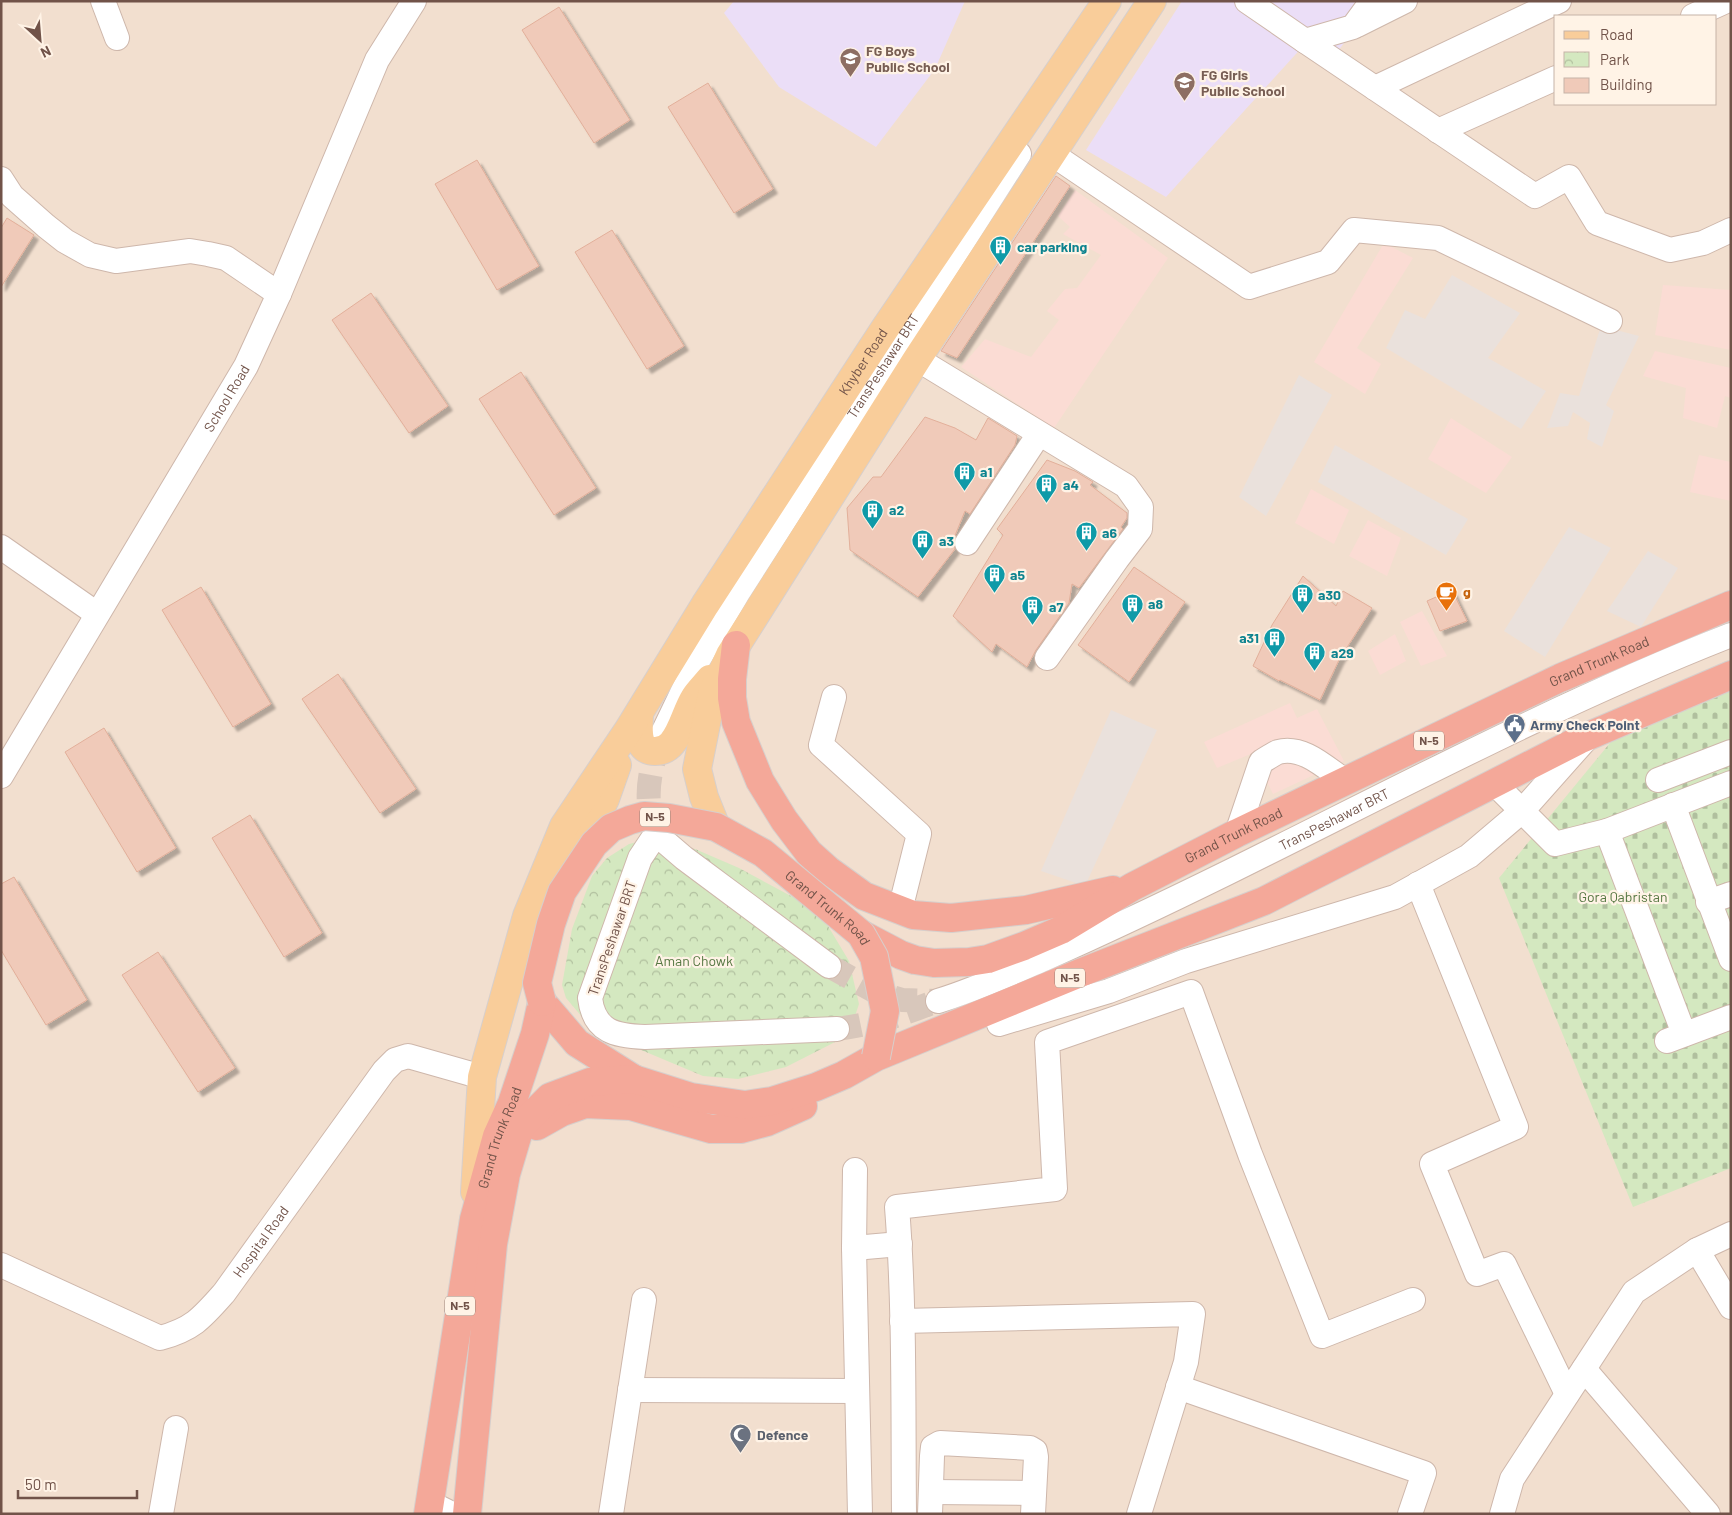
<svg xmlns="http://www.w3.org/2000/svg" width="1732" height="1515" font-family="Barlow,sans-serif">
<style>
.residential{fill:#f2dfcf;fill-rule:evenodd}
.commercial{fill:#fbdcd4}
.industrial{fill:#eae1dc}
.education{fill:#ebdef7}
.cemetery{fill:url(#cemetery-stones)}
.park{fill:url(#park-crowns)}
.building{fill:#f0cab9;stroke:#e2af9a;filter:url(#shadow)}
.lines{fill:none;stroke-linecap:round;stroke-linejoin:round}
.minor-tunnel{stroke:#d8c7bb;stroke-width:24;stroke-dasharray:24 12;stroke-linecap:butt}
.minor-casing{stroke:#ceb7ab;stroke-width:26}
.major-casing{stroke:#d7cfcc;stroke-width:30}
.highway-casing{stroke:#d7cfcc;stroke-width:30}
.minor{stroke:#fff;stroke-width:24}
.major{stroke:#f9cd9a;stroke-width:28}
.highway{stroke:#f4a899;stroke-width:28}
.highway-bridge-casing{stroke:#d7cfcc;stroke-width:30;stroke-linecap:butt}
.highway-bridge{stroke:#f4a899;stroke-width:28}
.labels{text-anchor:middle;stroke-width:4.5;stroke-linejoin:round;paint-order:stroke}
.shield{fill:#fff3e6;stroke:#9c8378;stroke-width:1}
.shield-label{font-size:12px;font-weight:bold;fill:#715349}
.education-label{font-size:14px;font-weight:bold;fill:#785e54;stroke:#fff3e6;text-anchor:start}
.culture-label{font-size:14px;font-weight:bold;fill:#0d838f;stroke:#fff3e6;text-anchor:start}
.street-label{font-size:14px;fill:#715349;stroke:#fff3e6}
.food-label{font-size:14px;font-weight:bold;fill:#c56008;stroke:#fff3e6;text-anchor:start}
.service-label{font-size:14px;font-weight:bold;fill:#4e5e75;stroke:#fff3e6;text-anchor:start}
.park-label{font-size:14px;fill:#567742;stroke:#fff3e6}
.worship-label{font-size:14px;font-weight:bold;fill:#5b616d;stroke:#fff3e6;text-anchor:start}
</style>
<defs>
<pattern id="cemetery-stones" width="16" height="16" patternUnits="userSpaceOnUse" patternTransform="scale(1.25)"><rect width="16" height="16" fill="#d4e8c0"/><path d="M2 7V4a2 2 0 0 1 4 0v3zM10 15v-3a2 2 0 0 1 4 0v3z" fill="#b0bf9e"/></pattern>
<pattern id="park-crowns" width="20" height="18" patternUnits="userSpaceOnUse" patternTransform="scale(1.25)"><rect width="20" height="18" fill="#d4e8c0"/><path d="M2 6a3 3 0 1 1 6 0M12 15a3 3 0 1 1 6 0" fill="none" stroke="#b0bf9e"/></pattern>
<filter id="shadow"><feDropShadow dx="4.5" dy="4.5" stdDeviation="1" flood-color="#0004"/></filter>
</defs>
<rect width="100%" height="100%" fill="#fbeee1"/>
<path class="residential" d="M1 1H1731V1514H1ZM1556 16H1716V104H1556Z"/>
<path class="commercial" d="M1075 190 1168 258 1054 428 961 367 985 339 1031 357 1059 320 1047 311 1065 289 1077 288 1101 255 1063 234 1070 227 1058 216Z
M1384 243 1413 258 1357 348 1381 364 1365 394 1314 362Z
M1663 285 1731 290V350L1655 335Z
M1655 351 1731 368V398L1725 396 1717 428 1683 418 1686 388 1643 376Z
M1451 418 1512 457 1486 493 1428 459Z
M1699 455 1731 462V501L1690 492Z
M1311 489 1349 510 1334 544 1295 523Z
M1368 520 1401 538 1387 576 1349 556Z
M1422 611 1447 656 1421 666 1400 622Z
M1395 634 1406 661 1380 675 1368 651Z
M1290 703 1297 718 1317 709 1344 761 1273 794 1253 753 1217 768 1204 742Z"/>
<path class="industrial" d="M1452 275 1520 313 1488 358 1546 391 1521 429 1386 348 1405 310 1425 319Z
M1601 326 1639 336 1606 405 1614 411 1602 447 1587 439 1590 423 1573 412 1568 426 1547 428 1560 393 1579 396Z
M1299 375 1332 395 1266 516 1239 497Z
M1335 445 1468 519 1446 555 1318 482Z
M1569 527 1611 548 1545 657 1504 631Z
M1648 551 1678 568 1641 627 1607 611Z
M1111 710 1157 730 1085 886 1041 871Z"/>
<path class="education" d="M734 1H965L935 69 876 147 779 87 724 13Z
M1182 1H1374L1336 54 1305 44 1166 197 1086 150Z"/>
<path class="cemetery" d="M1731 678V1168L1633 1207 1499 878 1619 732Z"/>
<path class="park" d="M646 840 695 849 739 868 804 903 828 926 849 961 859 1004 853 1022 839 1040 786 1067 738 1079 703 1076 615 1039 588 1024 566 998 562 985 572 929 592 876 607 858 629 844Z"/>
<path class="building" d="M559 7 630 120 594 143 522 30Z
M708 83 773 189 734 213 668 107Z
M477 160 539 266 497 290 435 184Z
M1056 176 1070 186 957 358 941 351Z
M7 218 34 235 1 287V228Z
M612 230 684 346 647 369 575 252Z
M371 293 448 406 409 433 332 320Z
M521 372 596 488 554 515 479 399Z
M925 417 955 428 976 440 988 418 1017 436 1015 445 970 514 965 511 954 538 955 549 918 597 850 550 847 508 873 477H881Z
M1047 460 1075 471 1093 482 1090 485 1127 513V518L1121 527 1123 529 1079 588 1072 584 1069 603 1036 650 1027 667 996 644 992 652 953 616 1003 535 997 529Z
M1134 567 1185 602 1129 682 1078 645Z
M1303 576 1336 606 1343 591 1372 608 1339 660 1320 700 1280 680 1279 681 1253 666 1272 625Z
M201 587 271 704 233 727 162 610Z
M1452 590 1467 621 1440 631 1427 601Z
M338 674 416 789 380 813 302 699Z
M104 728 176 848 137 872 65 752Z
M250 815 322 933 284 957 212 838Z
M14 877 87 1000 46 1025 1 950V884Z
M158 952 235 1068 198 1092 122 975Z"/>
<g class="lines">
<path class="minor-tunnel" d="M656 834C643 797 649 775 660 739
M829 966 876 992 902 1000 938 1001
M837 1029C869 1025 899 1016 929 1004"/>
<defs>
<g id="minor">
<path d="M103 1 117 38"/>
<path d="M1247 1 1305 41 1353 27 1372 1"/>
<path d="M1693 16 1726 1"/>
<path d="M1357 25 1405 1"/>
<path d="M1305 41 1535 196 1569 177 1597 223 1670 250 1703 243 1731 230"/>
<path d="M1375 88 1559 1"/>
<path d="M1438 131 1556 78"/>
<path d="M1052 154 1249 287 1328 262 1354 230 1438 238 1610 321"/>
<path d="M1 179 12 196 46 226 65 241 90 255 116 261 190 251 208 254 226 258 279 294"/>
<path d="M917 359 1126 486 1141 507 1140 529 1117 559 1047 658"/>
<path d="M967 543 1039 434"/>
<path d="M1 547 97 614"/>
<path d="M834 697 821 745 919 834 900 910"/>
<path id="s1" d="M660 739 697 662 739 591 1019 154"/>
<path id="s2" d="M1 776 246 366 279 294 377 60 414 1"/>
<path d="M1658 780 1731 752"/>
<path d="M1494 783 1555 844 1607 831 1731 783"/>
<path d="M1673 805 1731 959"/>
<path d="M1607 831 1684 1034"/>
<path d="M1237 833 1261 762C1266 759 1273 754 1278 752 1303 745 1326 768 1345 781"/>
<path d="M1418 884 1516 1127 1432 1164 1477 1274 1504 1264 1567 1394"/>
<path d="M1708 902 1731 894"/>
<path d="M829 966 684 858 656 834 640 858 590 998C594 1032 616 1036 645 1037L837 1029"/>
<path id="s3" d="M938 1001C974 990 1009 974 1044 959 1105 932 1166 903 1227 873 1393 791 1558 703 1731 635"/>
<path d="M999 1024 1109 991 1186 961 1395 897 1469 856 1522 811 1586 739"/>
<path d="M1667 1041 1731 1017"/>
<path d="M855 1170 854 1248 860 1514"/>
<path d="M854 1248 900 1244"/>
<path d="M1697 1250 1731 1307"/>
<path id="s4" d="M1 1265 160 1338C193 1329 202 1318 224 1293L384 1071 395 1060 408 1056 482 1077"/>
<path d="M902 1321 1193 1314 1186 1362 1139 1514"/>
<path d="M1584 1369 1708 1514"/>
<path d="M1178 1387 1424 1473 1410 1514"/>
<path d="M630 1390 856 1391"/>
<path d="M931 1492 1034 1493"/>
<path d="M430 1503 452 1514"/>
<path d="M161 1514 176 1428"/>
<path d="M611 1514 644 1300"/>
<path d="M904 1514C903 1412 905 1309 897 1207L1055 1189 1047 1042 1191 992 1250 1154 1322 1336 1413 1300"/>
<path d="M930 1514 932 1456 933 1447 940 1443 1030 1448 1035 1451 1036 1457 1033 1514"/>
<path d="M1502 1514 1512 1479 1634 1292 1697 1250 1731 1234"/>
</g>
<g id="major">
<path d="M639 714C639 728 635 751 655 751 662 751 668 748 672 743 683 730 686 711 695 697 699 691 705 685 710 679"/>
<path d="M716 827 704 797 697 769 712 694 730 655 917 359 1152 1"/>
<path d="M576 861 605 799 617 765"/>
<path id="s5" d="M475 1192 482 1077 527 916 564 826 629 729 705 605 884 330 1107 1"/>
</g>
<g id="highway">
<path d="M736 645 732 679V698L736 722 760 781 784 820 809 853 828 870 864 896 913 915 951 918 1026 910 1113 890"/>
<path id="s6" d="M861 934 901 955 915 960 934 963 969 962 988 959 1024 946 1061 930 1132 887 1237 833 1560 678 1731 605"/>
<path d="M542 1002 577 1043 634 1079"/>
<path d="M537 1126 562 1112 585 1104 631 1106 711 1129H741L767 1122 803 1106"/>
<path id="s7" d="M428 1514 474 1219 497 1136 512 1103 535 1034 542 1002"/>
<path d="M467 1514 493 1244 506 1174 520 1127 550 1097 590 1082 634 1079 691 1097 745 1105 772 1101 816 1087 844 1075 876 1057 1080 973 1264 901 1579 740 1731 675"/>
</g>
</defs>
<use href="#minor" class="minor-casing"/>
<use href="#major" class="major-casing"/>
<use href="#highway" class="highway-casing"/>
<use href="#minor" class="minor"/>
<use href="#major" class="major"/>
<use href="#highway" class="highway"/>
<defs>
<g id="highway-bridge">
<path id="s8" d="M542 1002 537 983 551 924 562 892 594 844 611 828 630 820 644 816 669 818 716 827 763 853 861 934 874 957 885 1011 876 1057"/>
</g>
</defs>
<use href="#highway-bridge" class="highway-bridge-casing"/>
<use href="#highway-bridge" class="highway-bridge"/>
</g>
<defs>
<symbol id="school-pin" viewBox="-11 -11 22 30"><path d="M0 17L-7.5 6A9.5 9.5 0 1 1 7.5 6Z" fill="#8d6e63" stroke="#fff3e6"/><path d="M0-5L7-2L0 1L-7-2ZM-4 1L0 2.5L4 1V4Q0 6-4 4Z" fill="#fff"/></symbol>
<symbol id="building-pin" viewBox="-11 -11 22 30"><path d="M0 17L-7.5 6A9.5 9.5 0 1 1 7.5 6Z" fill="#0f9aa8" stroke="#fff3e6"/><path d="M-4-6H4V6H1V3H-1V6H-4ZM-2.5-4.3h1.7v1.8h-1.7ZM.8-4.3h1.7v1.8H.8ZM-2.5-1h1.7V.8h-1.7ZM.8-1h1.7V.8H.8Z" fill="#fff"/></symbol>
<symbol id="cafe-pin" viewBox="-11 -11 22 30"><path d="M0 17L-7.5 6A9.5 9.5 0 1 1 7.5 6Z" fill="#e8710a" stroke="#fff3e6"/><path d="M-5.5-4.5H6V0H3Q3 3.5 0 3.5H-2.5Q-5.5 3.5-5.5 0ZM3-3.2v2h1.7v-2ZM-6 4.5H4V6H-6Z" fill="#fff"/></symbol>
<symbol id="civic-pin" viewBox="-11 -11 22 30"><path d="M0 17L-7.5 6A9.5 9.5 0 1 1 7.5 6Z" fill="#5c6f8a" stroke="#fff3e6"/><path d="M-.6-6.5H3V-4.5H.6V-3L4-1V1h2V6H-6V1h2V-1L-.6-3ZM-1.2 2.5V6h2.4V2.5Z" fill="#fff"/></symbol>
<symbol id="mosque-pin" viewBox="-11 -11 22 30"><path d="M0 17L-7.5 6A9.5 9.5 0 1 1 7.5 6Z" fill="#6b7280" stroke="#fff3e6"/><path d="M3.5-4.9A6 6 0 1 0 3.5 4.9A5 5 0 1 1 3.5-4.9Z" fill="#fff"/></symbol>
</defs>
<g fill-rule="evenodd">
<use href="#school-pin" x="838" y="46" width="25" height="34"/>
<use href="#school-pin" x="1172" y="70" width="25" height="34"/>
<use href="#building-pin" x="988" y="234" width="25" height="34"/>
<use href="#building-pin" x="952" y="460" width="25" height="34"/>
<use href="#building-pin" x="1034" y="472" width="25" height="34"/>
<use href="#building-pin" x="860" y="498" width="25" height="34"/>
<use href="#building-pin" x="1074" y="520" width="25" height="34"/>
<use href="#building-pin" x="910" y="528" width="25" height="34"/>
<use href="#building-pin" x="982" y="562" width="25" height="34"/>
<use href="#cafe-pin" x="1434" y="580" width="25" height="34"/>
<use href="#building-pin" x="1290" y="582" width="25" height="34"/>
<use href="#building-pin" x="1120" y="592" width="25" height="34"/>
<use href="#building-pin" x="1020" y="594" width="25" height="34"/>
<use href="#building-pin" x="1262" y="626" width="25" height="34"/>
<use href="#building-pin" x="1302" y="640" width="25" height="34"/>
<use href="#civic-pin" x="1502" y="712" width="25" height="34"/>
<use href="#mosque-pin" x="728" y="1422" width="25" height="34"/>
</g>
<g class="labels">
<g class="shield">
<rect x="1414" y="731.5" width="30" height="19" rx="4"/>
<rect x="640" y="807.5" width="30" height="19" rx="4"/>
<rect x="1055" y="968.5" width="30" height="19" rx="4"/>
<rect x="445" y="1296.5" width="30" height="19" rx="4"/>
</g>
<g class="shield-label">
<text x="1429" y="745">N-5</text>
<text x="655" y="821">N-5</text>
<text x="1070" y="982">N-5</text>
<text x="460" y="1310">N-5</text>
</g>
<g class="education-label">
<text x="866" y="56">FG Boys<tspan x="866" dy="16">Public School</tspan></text>
<text x="1201" y="80">FG Girls<tspan x="1201" dy="16">Public School</tspan></text>
</g>
<g class="culture-label">
<text x="1017" y="252">car parking</text>
<text x="980" y="477">a1</text>
<text x="1063" y="490">a4</text>
<text x="889" y="515">a2</text>
<text x="1102" y="538">a6</text>
<text x="939" y="546">a3</text>
<text x="1010" y="580">a5</text>
<text x="1318" y="600">a30</text>
<text x="1148" y="609">a8</text>
<text x="1049" y="612">a7</text>
<text x="1259" y="643" text-anchor="end">a31</text>
<text x="1331" y="658">a29</text>
</g>
<g class="street-label">
<text dy="5" stroke="none"><textPath href="#s5" startOffset="932">Khyber Road</textPath></text>
<text dy="5" stroke="none"><textPath href="#s1" startOffset="435">TransPeshawar BRT</textPath></text>
<text dy="5" stroke="none"><textPath href="#s2" startOffset="440">School Road</textPath></text>
<text dy="5" stroke="none"><textPath href="#s6" startOffset="814">Grand Trunk Road</textPath></text>
<text dy="5" stroke="none"><textPath href="#s3" startOffset="436">TransPeshawar BRT</textPath></text>
<text dy="5" stroke="none"><textPath href="#s6" startOffset="409">Grand Trunk Road</textPath></text>
<text dy="5" stroke="none"><textPath href="#s8" startOffset="442">Grand Trunk Road</textPath></text>
<text transform="translate(612 938) rotate(-71)" y="5">TransPeshawar BRT</text>
<text dy="5" stroke="none"><textPath href="#s7" startOffset="384">Grand Trunk Road</textPath></text>
<text dy="5" stroke="none"><textPath href="#s4" startOffset="318">Hospital Road</textPath></text>
</g>
<g class="food-label">
<text x="1463" y="597">g</text>
</g>
<g class="service-label">
<text x="1530" y="730">Army Check Point</text>
</g>
<g class="park-label">
<text x="1623" y="902">Gora Qabristan</text>
<text x="694" y="966">Aman Chowk</text>
</g>
<g class="worship-label">
<text x="757" y="1440">Defence</text>
</g>
</g>
<rect width="1732" height="1515" fill="none" stroke="#715349" stroke-width="5"/>
<rect x="1554" y="15" width="162" height="90" fill="#fff3e6" stroke="#c6b3a7"/>
<rect x="1564" y="31" width="25" height="8" fill="#f9cd9a" stroke="#c6b3a7"/>
<text x="1600" y="40" font-size="15" fill="#715349">Road</text>
<rect x="1564" y="52" width="25" height="15" fill="url(#park-crowns)" stroke="#c6b3a7"/>
<text x="1600" y="65" font-size="15" fill="#715349">Park</text>
<rect x="1564" y="78" width="25" height="15" fill="#f0cab9" stroke="#c6b3a7"/>
<text x="1600" y="90" font-size="15" fill="#715349">Building</text>
<g transform="translate(40 40) rotate(154)" stroke="#fff3e6" stroke-width="4" paint-order="stroke">
<path d="M0-4L9 19L0 12L-9 19Z" fill="#715349"/>
<text y="-8" font-size="14" font-weight="bold" text-anchor="middle" fill="#715349">N</text>
</g>
<path d="M18 1490v8h119v-8" fill="none" stroke="#715349" stroke-width="2.5"/>
<text x="25" y="1490" font-size="15" fill="#715349" stroke="#fff3e6" stroke-width="4" paint-order="stroke">50 m</text>
</svg>
